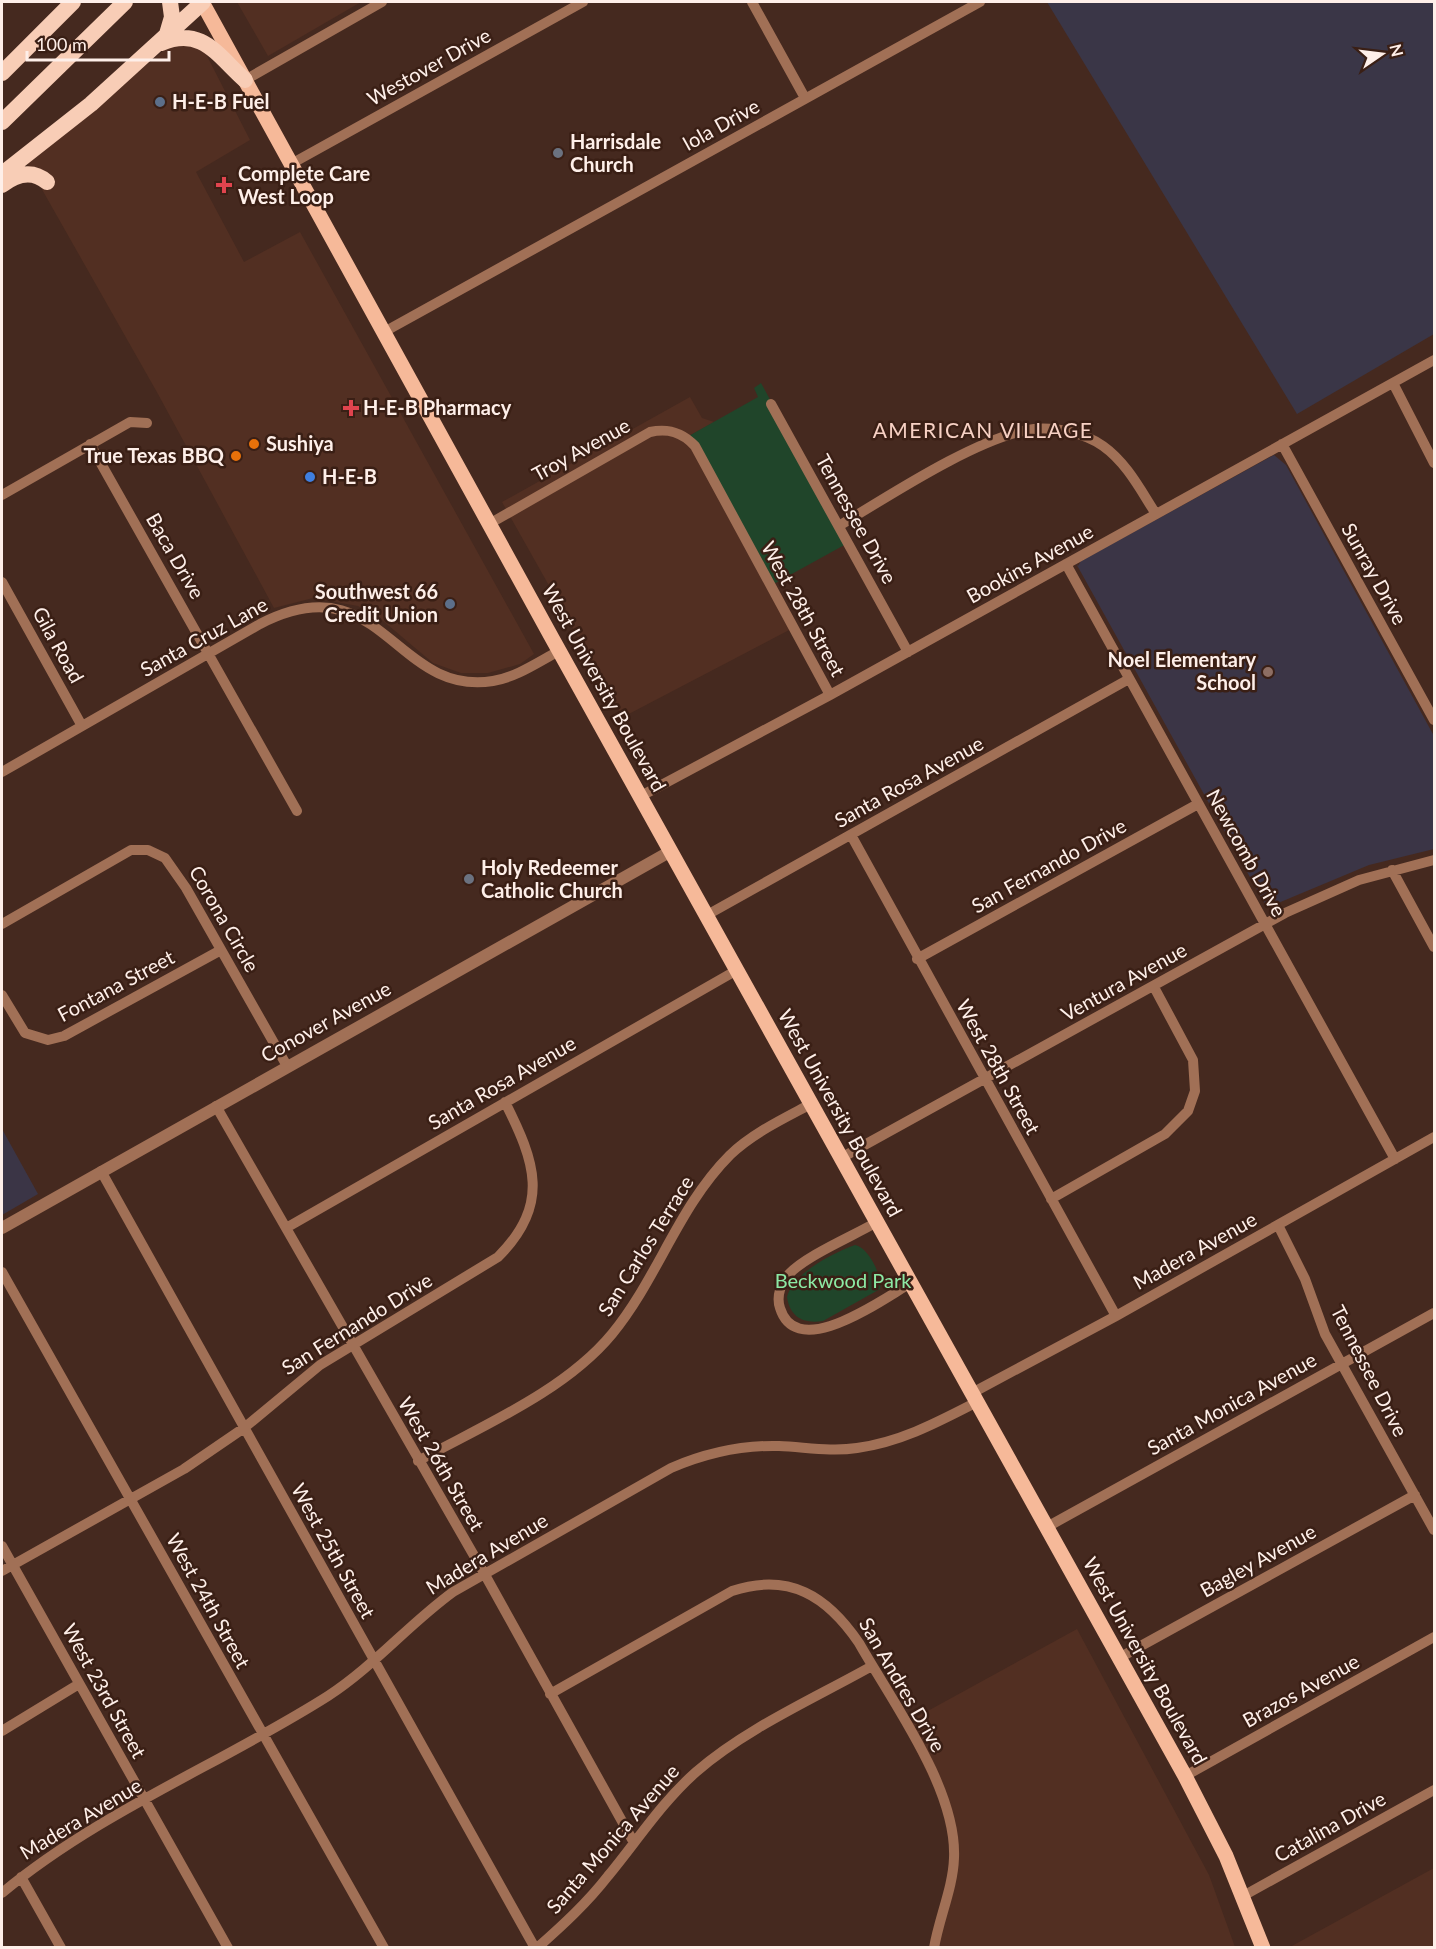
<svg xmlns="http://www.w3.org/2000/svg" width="1436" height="1949" font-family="Lato,sans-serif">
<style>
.built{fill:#522f22}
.industrial{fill:#3a3647}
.education{fill:#3b3546}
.green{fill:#20452a}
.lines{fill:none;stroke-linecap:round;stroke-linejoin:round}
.minor{stroke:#a17056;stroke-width:10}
.tertiary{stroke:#a17056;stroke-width:12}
.primary{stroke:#f6b999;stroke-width:15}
.trunk{stroke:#f8cdb6;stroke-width:16}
.service-dot{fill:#5c6f8a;stroke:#3a1f15;stroke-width:2}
.worship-dot{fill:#6b7280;stroke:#3a1f15;stroke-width:2}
.health-dot{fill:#e0444e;stroke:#3a1f15;stroke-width:2}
.food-dot{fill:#e8710a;stroke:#3a1f15;stroke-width:2}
.shop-dot{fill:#3f7fe0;stroke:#3a1f15;stroke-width:2}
.education-dot{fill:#8d6e63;stroke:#3a1f15;stroke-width:2}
.labels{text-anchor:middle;stroke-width:5;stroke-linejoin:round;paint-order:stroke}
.street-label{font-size:20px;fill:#feefe9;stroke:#3a1f15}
.poi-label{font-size:20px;font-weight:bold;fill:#feefe9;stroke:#3a1f15;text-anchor:start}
.park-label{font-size:20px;fill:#8ce9a4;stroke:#3a1f15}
.neighbourhood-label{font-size:21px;letter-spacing:1.5px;fill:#f7d1c4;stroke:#3a1f15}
</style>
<rect width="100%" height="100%" fill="#45291f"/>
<path class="built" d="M237 2H361L268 56Z
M192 44 206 54 250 140 196 172 244 262 300 232 534 654 520 664 488 673H461L433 663 382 620 358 606 313 598 274 608 158 394 27 163 168 47Z
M690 397 702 418 714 422 687 437 793 628 623 717 502 502Z
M1077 1629 1209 1875 1235 1947H934L955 1855 953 1828 904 1724Z
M1434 1868V1947H1290Z"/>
<path class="industrial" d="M1047 2H1434V334L1297 414Z"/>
<path class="education" d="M1274 455 1286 465 1434 736V849L1369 865 1271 906H1266L1073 558 1078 566 1081 561Z
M2 1129 38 1194 2 1215Z"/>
<path class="green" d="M761 383 848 543 770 586 687 437 758 397 754 388Z
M855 1245C868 1247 883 1276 880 1289L823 1321C803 1324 790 1317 787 1297 793 1273 833 1253 855 1245Z"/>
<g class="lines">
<path class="minor" d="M752 2 805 98
M245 80 382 2
M291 164 583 2
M384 332 980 2
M1393 383 1434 463
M771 404 908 652
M90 444 297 811
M1282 444 1434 720
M2 495 130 422 147 423
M489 524 650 432C668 428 682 432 695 446L830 695
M839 526C887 497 981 435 1034 429 1056 427 1085 433 1103 446 1127 463 1141 491 1156 514
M1066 564 1395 1159
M2 582 82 726
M2 772 260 624C382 561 394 697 493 681 517 677 538 662 559 651
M641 796 830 695 1434 360
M851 835 1116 1316
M1392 870 1434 947
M707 915 1129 679
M2 924 131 850H148L165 858 186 888 287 1066
M917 959 1198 804
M2 995 25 1033 48 1040 64 1036 221 950
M216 1106 484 1573 633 1841
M841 1158 1285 913 1359 880 1434 860
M101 1171 535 1948
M1051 1199 1165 1134 1188 1111 1195 1091 1193 1060 1154 987
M877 1222C853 1236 807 1255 789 1274 781 1283 776 1296 780 1308 797 1363 884 1298 911 1283
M1278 1225 1305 1279 1325 1334 1434 1530
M286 1228 737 970
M2 1272 384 1948
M972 1393 1116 1316 1434 1137
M418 1461C482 1426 565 1391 612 1334 658 1278 678 1207 730 1155 753 1133 783 1119 811 1104
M1047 1527 1434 1313
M2 1546 228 1948
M2 1571 184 1469 244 1428 320 1365 498 1257C551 1204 535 1162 505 1102
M1119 1658 1415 1495
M550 1694 732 1591C789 1572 827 1596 859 1643 893 1703 957 1789 954 1858 953 1888 939 1918 934 1948
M2 1731 79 1684
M1185 1776 1434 1637
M21 1877 61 1948
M2 1893C99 1812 221 1764 328 1696 374 1666 409 1624 453 1592L671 1468C706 1453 741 1445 779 1446 805 1447 831 1452 857 1448 901 1442 938 1422 977 1402
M1243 1896 1434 1790
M537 1948C563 1925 587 1903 608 1876 637 1841 662 1802 696 1772 745 1729 815 1698 872 1666"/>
<path class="tertiary" d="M2 1228 671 851"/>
<path class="primary" d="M202 2 552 638 1185 1776 1226 1856 1263 1948"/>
<path class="trunk" d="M167 34 172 17 170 2
M161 43C202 26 217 55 245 80
M2 73 73 2
M2 122 125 2
M2 174 91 104 203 2
M2 185C16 174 32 169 47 182"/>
</g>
<g class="service-dot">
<circle cx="160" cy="102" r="6"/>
<circle cx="450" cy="604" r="6"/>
</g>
<g class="worship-dot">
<circle cx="558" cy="153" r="6"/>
<circle cx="469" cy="879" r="6"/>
</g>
<g class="health-dot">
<path d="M221 176h6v6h6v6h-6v6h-6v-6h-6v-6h6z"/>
<path d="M348 399h6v6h6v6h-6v6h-6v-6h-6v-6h6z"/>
</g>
<g class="food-dot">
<circle cx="254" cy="444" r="6"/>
<circle cx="236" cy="456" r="6"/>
</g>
<circle class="shop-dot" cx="310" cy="477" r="6"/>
<circle class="education-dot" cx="1268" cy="672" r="6"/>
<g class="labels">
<g class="street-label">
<text transform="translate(429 67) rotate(-29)" y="7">Westover Drive</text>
<text transform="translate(721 125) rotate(-29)" y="7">Iola Drive</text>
<text transform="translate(581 450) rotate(-29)" y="7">Troy Avenue</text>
<text transform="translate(856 519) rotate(61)" y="7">Tennessee Drive</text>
<text transform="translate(175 556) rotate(60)" y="7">Baca Drive</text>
<text transform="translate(1030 564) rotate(-29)" y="7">Bookins Avenue</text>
<text transform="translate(1374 574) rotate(61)" y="7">Sunray Drive</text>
<text transform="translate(803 609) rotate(61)" y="7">West 28th Street</text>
<text transform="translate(204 637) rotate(-29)" y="7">Santa Cruz Lane</text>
<text transform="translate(58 645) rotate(61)" y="7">Gila Road</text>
<text transform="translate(604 688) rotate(61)" y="7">West University Boulevard</text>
<text transform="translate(909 782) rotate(-29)" y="7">Santa Rosa Avenue</text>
<text transform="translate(1246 853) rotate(61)" y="7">Newcomb Drive</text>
<text transform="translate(1049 866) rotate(-29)" y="7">San Fernando Drive</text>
<text transform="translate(224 919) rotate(60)" y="7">Corona Circle</text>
<text transform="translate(1124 982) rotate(-29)" y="7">Ventura Avenue</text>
<text transform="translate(116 986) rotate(-28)" y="7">Fontana Street</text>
<text transform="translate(326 1022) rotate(-29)" y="7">Conover Avenue</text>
<text transform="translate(998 1067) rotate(61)" y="7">West 28th Street</text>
<text transform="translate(502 1083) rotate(-30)" y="7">Santa Rosa Avenue</text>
<text transform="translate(840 1113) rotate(61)" y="7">West University Boulevard</text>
<text transform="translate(646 1246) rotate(-58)" y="7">San Carlos Terrace</text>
<text transform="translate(1195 1251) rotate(-29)" y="7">Madera Avenue</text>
<text transform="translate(357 1324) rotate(-32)" y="7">San Fernando Drive</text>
<text transform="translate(1369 1371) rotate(63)" y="7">Tennessee Drive</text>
<text transform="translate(1232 1404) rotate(-29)" y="7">Santa Monica Avenue</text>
<text transform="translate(441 1464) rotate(60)" y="7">West 26th Street</text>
<text transform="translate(333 1551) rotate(61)" y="7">West 25th Street</text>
<text transform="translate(487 1554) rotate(-31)" y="7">Madera Avenue</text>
<text transform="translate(1258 1561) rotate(-29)" y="7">Bagley Avenue</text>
<text transform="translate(208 1601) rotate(61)" y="7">West 24th Street</text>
<text transform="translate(1145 1661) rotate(61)" y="7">West University Boulevard</text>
<text transform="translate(902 1685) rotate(60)" y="7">San Andres Drive</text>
<text transform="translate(104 1691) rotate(61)" y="7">West 23rd Street</text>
<text transform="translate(1301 1691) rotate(-29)" y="7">Brazos Avenue</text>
<text transform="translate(81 1819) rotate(-31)" y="7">Madera Avenue</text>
<text transform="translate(1330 1827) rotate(-29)" y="7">Catalina Drive</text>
<text transform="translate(613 1839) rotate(-49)" y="7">Santa Monica Avenue</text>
</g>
<g class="poi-label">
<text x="172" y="109">H-E-B Fuel</text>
<text x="570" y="149">Harrisdale<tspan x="570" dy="23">Church</tspan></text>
<text x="238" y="181">Complete Care<tspan x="238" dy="23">West Loop</tspan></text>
<text x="363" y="415">H-E-B Pharmacy</text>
<text x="266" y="451">Sushiya</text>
<text x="224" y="463" text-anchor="end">True Texas BBQ</text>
<text x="322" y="484">H-E-B</text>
<text x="438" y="599" text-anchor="end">Southwest 66<tspan x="438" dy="23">Credit Union</tspan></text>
<text x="1256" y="667" text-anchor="end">Noel Elementary<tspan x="1256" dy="23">School</tspan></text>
<text x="481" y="875">Holy Redeemer<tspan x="481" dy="23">Catholic Church</tspan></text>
</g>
<g class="park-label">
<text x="843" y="1288">Beckwood Park</text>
</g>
<g class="neighbourhood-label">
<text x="983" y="438">AMERICAN VILLAGE</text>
</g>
</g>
<rect width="1436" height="1949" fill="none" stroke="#feefe9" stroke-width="6"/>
<g transform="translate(1382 54) rotate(76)" stroke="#3a1f15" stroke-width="4.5" paint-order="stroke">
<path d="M0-4.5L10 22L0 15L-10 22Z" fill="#feefe9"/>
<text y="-9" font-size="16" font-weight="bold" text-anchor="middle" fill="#feefe9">N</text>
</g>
<path d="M27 51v9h142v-9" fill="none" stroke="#feefe9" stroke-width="3"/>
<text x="36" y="51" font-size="18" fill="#feefe9" stroke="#3a1f15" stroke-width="4.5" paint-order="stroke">100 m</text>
</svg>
